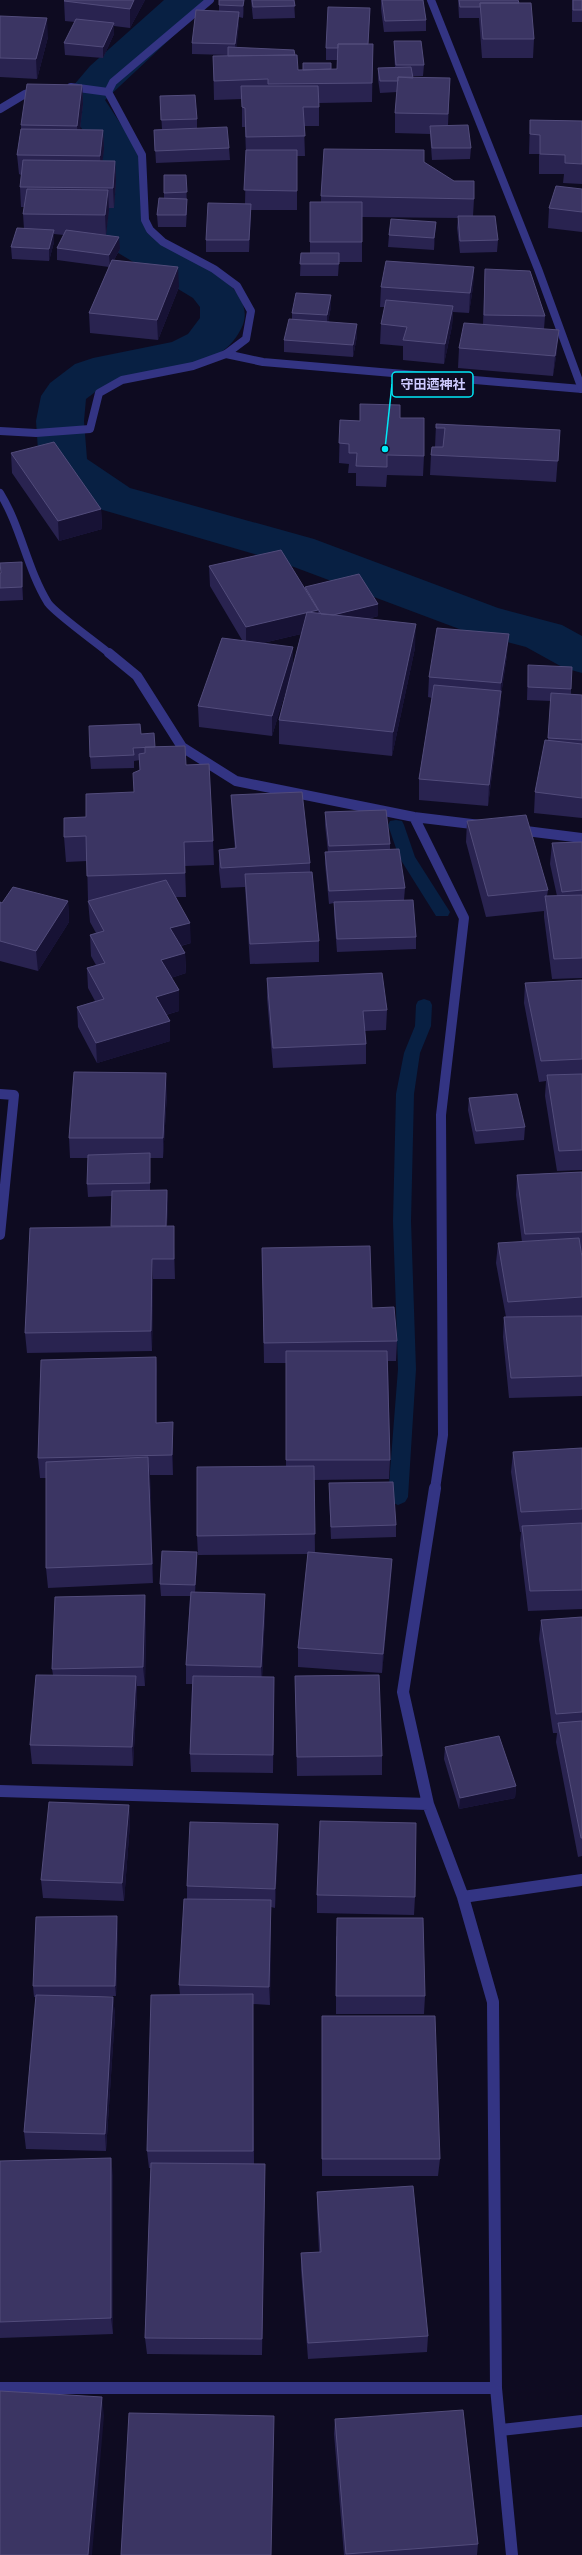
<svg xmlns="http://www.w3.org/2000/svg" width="582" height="2555" font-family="Roboto,'Noto Sans JP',sans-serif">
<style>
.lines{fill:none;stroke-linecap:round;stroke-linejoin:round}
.stream{fill:#082043;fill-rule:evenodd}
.canal{fill:#082043;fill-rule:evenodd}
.lane{stroke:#333483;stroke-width:8}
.street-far2{stroke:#333483;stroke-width:8}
.street-far1{stroke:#333483;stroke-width:10}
.street{stroke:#333483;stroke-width:12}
.wall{fill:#292350;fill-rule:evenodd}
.shaded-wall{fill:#171235}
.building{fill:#3b3563;stroke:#524c7b}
.leader{fill:none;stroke:#00e9f6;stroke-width:1.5}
.callout-dot{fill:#00e9f6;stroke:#0e0b21;stroke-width:1.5}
.callout{fill:#0e0b21;stroke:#00e9f6;stroke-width:1.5}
.callout-label{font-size:13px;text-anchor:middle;font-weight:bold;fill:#cecbff}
</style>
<rect width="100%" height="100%" fill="#0e0b21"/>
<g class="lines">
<path class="stream" d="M396 820 402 821 404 825 415 857 450 912 448 916H436L399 857 388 825 390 821Z
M424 999 430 1001 432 1005 431 1026 420 1053 414 1094 411 1221 416 1369 408 1497 405 1502 398 1505 391 1502 388 1497 398 1369 393 1221 396 1094 404 1053 415 1026 416 1005 418 1001Z"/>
<path class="canal" d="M164 0H208L202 9 105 100 128 135 146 172 143 207 147 233C176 251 264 285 241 329 215 379 152 365 109 384 101 387 93 394 86 399L84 421 87 459 130 488 314 539 498 608 562 625 582 636V673L564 668 526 647 462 630 278 561 96 508 46 475 39 465 36 421 41 396 50 383 75 364 93 358 172 342 188 334 200 318V307L193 298 110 248 104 239 99 207 102 172 86 135 62 99 90 66Z"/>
<path class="lane" d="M108 92 113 82 210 0
M0 109 25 94 37 91
M226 354 263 362 582 389"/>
<path class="street-far2" d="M431 0 538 269 582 389
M0 431 36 433 90 429 99 393 122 380 193 366 226 354 246 339 251 311 237 286 214 269 163 242 150 230 145 220 142 155 108 92 71 87
M0 493C21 527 27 569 48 603 56 614 97 643 110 654"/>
<path class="street-far1" d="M109 653 137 676 182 747 236 781 414 817 480 825
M414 817 464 918 441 1115 443 1435 435 1489
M518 830 582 838
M0 1094 14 1095 0 1235"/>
<path class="street" d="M435 1488 403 1692 428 1804 463 1897 493 2002 496 2388 512 2555
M0 1791 428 1804
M463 1897 582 1880
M0 2388H496
M501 2430 582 2421"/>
</g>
<path class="wall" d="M145 0 130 28 114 26V34L103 58 65 55 64 43 75 22 65 21 64 1Z
M251 0H294L295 18 253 19Z
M381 0H423L426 20V31L384 32 381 9Z
M458 0H518L519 3 534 39 533 58H482L479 18H459Z
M572 0H582V22H572Z
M219 5 244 6 243 18 239 17V23L236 48 295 55 298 70H303V63L331 69H337L338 60H326V48L370 8 368 44H373L372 102 319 103V126H304L305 156H297V210H251L249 252H206V240L245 204 246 155 245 127H242V99L214 100 213 56 228 55 192 54V43L219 11Z
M0 16 48 37 37 79 0 77Z
M394 41 424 65 423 76H413V78H450L448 125 471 148 470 159 432 160 430 134 395 133V113L397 92 380 93 378 79V68L395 67 394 53Z
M82 85 83 104 80 130H103L104 149 102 161H115L116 181 114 208H109L106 235H103L120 249 114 260 179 287 158 340 90 333 89 313 109 267 57 260V248L64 235 54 234V242L49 261 12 259 11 247 24 229 23 214 24 207H21L20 187 21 175 19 174 17 155 21 129V125Z
M160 96 197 119V128L229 148 230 160 156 163 154 130 162 129Z
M530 120 582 121V184L563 183 564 174H539V154H529Z
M424 162 474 199 473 216 498 240 497 252 460 253 457 228 458 218 362 217V262H339L338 276H300L301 253H310V202H321V196Z
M164 175H186L187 210 186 227H158L157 215 164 198Z
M582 189V232L548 228 549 208Z
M436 222 435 234 434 250 388 247 389 235Z
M474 267 473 287 469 313 453 312 452 326 444 364 403 360V346L380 344 381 324 385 307H380L381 287Z
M485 269 545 316 544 329 557 350 553 376 458 368 459 348 483 324Z
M331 295V307L328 321 357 336 353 357 284 352V340L292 319V313Z
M400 418 424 456 423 476 387 475 386 487 356 486V473H348L349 464 339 463 340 420 360 421Z
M436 424 560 430 556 482 430 475 431 455 435 447Z
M11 453 101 509 102 529 59 541 12 473Z
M209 566 378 604V616L368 619 415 648 392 756 279 744V720L291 673 272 736 199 727 198 706 242 640 210 586ZM301 634 293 666 263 643Z
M0 573 23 575V600L0 601Z
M507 655 501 695 500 711 488 806 419 800V779L432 698 428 697 429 677Z
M528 665 571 689V694L582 695V818L534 813 535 792 548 740 551 701 527 700Z
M141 734 155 747 186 765 213 841 214 865 185 866 186 897H176L191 943 181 946 185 953 186 973 171 978 179 1011 166 1015 170 1021V1041L97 1063 78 1027 77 1007 95 1001 88 988 87 968 96 965 91 956 90 935 96 933 90 922 88 901 94 900H88L87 861 66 862 64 837 86 817 134 792 140 770V760L134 761V768L91 769 90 757Z
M231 795 310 863V872L319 941V962L250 964 245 887 221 888 219 870V850L235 849 232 816Z
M325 812 390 844V849L405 888 404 900 416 937V949L337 952 334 915V903L329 904 325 864V852H328L325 825Z
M467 821 548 890 547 896H557L550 864 552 843 582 842V978L552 979 544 917V911L486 917 466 842Z
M68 901 69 922 38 971 0 961V902L2 903Z
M267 978 387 1010 386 1030 365 1031 366 1044V1064L273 1068 267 998Z
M582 980V1170L557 1171 545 1096 546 1081 539 1082 524 1003 525 983Z
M167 1093 163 1158H150V1191L167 1190 168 1203 167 1226 174 1246 175 1279H153L152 1351 27 1353 25 1333 111 1226 112 1196 88 1197 87 1184 88 1158H70L69 1138Z
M469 1098 525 1127 524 1140 475 1144 468 1110Z
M582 1172V1252H581L582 1257V1396L509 1398 503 1337 504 1317H506L496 1263 498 1243 522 1242 516 1195 517 1175Z
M262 1248 372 1308 397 1341 396 1361H388L390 1460 389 1479 314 1480 315 1553 392 1559 391 1578 382 1673 298 1667V1648L308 1554 198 1555 197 1536 286 1466V1363H264Z
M156 1357 157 1377V1423L173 1442V1475H150L153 1583 48 1588 46 1568V1478H40L38 1458Z
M582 1448V1609L528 1611 520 1545 521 1532H520L511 1472 513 1452Z
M329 1483 396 1525V1537L331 1539 329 1495Z
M197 1552V1564L195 1592 265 1613 262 1677H274L273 1773 191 1772 190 1754 192 1684H186V1665L190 1596H161L160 1584Z
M145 1595 146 1614 145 1686H137V1695L133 1766 32 1764 30 1745 53 1675 52 1669Z
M582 1617V1856L578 1857 556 1742 557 1733H553L539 1639 541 1620Z
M295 1676 382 1756V1775L297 1776Z
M445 1747 516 1786 515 1798 459 1809 444 1759Z
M129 1805 130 1823 124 1901 43 1898 41 1880Z
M278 1843 275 1908 271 1907 270 2005 253 2004 254 2164H265L262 2355 147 2354 145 2338 151 2168H149L147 2151 180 1995 179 1985 187 1899V1886Z
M317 1895 415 1897 414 1915 317 1913Z
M118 1927 116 1996H94L113 1997 115 2015 106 2151 26 2149 24 2132 36 1997H34L33 1986Z
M336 1936 425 1996 424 2014H336Z
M322 2016 440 2159 438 2176H322Z
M0 2161 113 2175V2334L0 2338Z
M317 2192 428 2336 427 2352 308 2359 301 2270V2253L319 2252 317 2209Z
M335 2419 478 2544 477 2555H344L334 2434Z"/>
<path class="shaded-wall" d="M134 0H145L130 28V9Z
M244 0V6L243 18V6Z
M239 12V23L236 56 235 44Z
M47 18 48 37 37 79 36 59Z
M114 23V34L103 58V47Z
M82 85 83 104 78 146 77 126Z
M103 130 104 149 101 175 100 156Z
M115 161 116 181 114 208 113 188Z
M108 190 109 210 106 235 105 215Z
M251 204V216L249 252V240Z
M436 222 435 234 434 250V238Z
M54 230V242L49 261V249Z
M119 237 120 249 110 267 109 255Z
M178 267 179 287 158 340 157 320Z
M474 267 473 287 469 313 470 293Z
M331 295V307L327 328V315Z
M453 306 452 326 444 364 445 344Z
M357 324V336L353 357V345Z
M559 330 557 350 553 376 555 356Z
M101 509 102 529 59 541 58 521Z
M22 562 23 575V600L22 587Z
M378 604V616L323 630V618Z
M318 610V630L246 647V627Z
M416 624 415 648 392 756 393 732Z
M509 634 507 655 501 695 500 711 488 806 489 785 500 701 501 683Z
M293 647V667L272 736V716Z
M68 901 69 922 38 971 36 951Z
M190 923 191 943 171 948 170 928Z
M185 953 186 973 162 981 161 960Z
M179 990V1011L157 1017 156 997Z
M170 1021V1041L97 1063 96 1043Z
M166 1073 167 1093 163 1158V1138Z
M167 1190 168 1203 166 1240V1228Z
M152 1259 153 1279 152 1351 151 1331Z
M156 1357 157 1377V1442L156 1423Z
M173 1422V1475L172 1455Z
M148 1457 150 1477 153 1583 152 1564Z
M197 1552V1564L195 1596V1585Z
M392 1559 391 1578 382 1673 383 1654Z
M265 1594V1613L262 1686 261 1667Z
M145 1595 146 1614 145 1686 143 1667Z
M136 1676 137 1695 133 1766 132 1747Z
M274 1677V1696L273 1773V1755Z
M516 1786 515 1798 459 1809 460 1798Z
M129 1805 130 1823 124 1901 122 1883Z
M278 1824V1843L275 1908V1889Z
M271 1900V1919L270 2005 269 1987Z
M117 1916 118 1927 116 1996 115 1986Z
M113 1997 115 2015 106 2151 105 2134Z
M111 2158 113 2175V2334L111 2318Z
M265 2164V2181L262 2355V2339Z
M102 2397 104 2416 92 2555H88Z"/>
<path class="building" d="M65 0H134L130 9 64 1Z
M219 0H244L243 6 219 5Z
M252 0H294L295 6 253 7Z
M382 0H423L426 20 385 21Z
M459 0H518L519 3H480V7H460Z
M573 0H582V10H573Z
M480 3H531L534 39H483Z
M328 7 370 8 368 44H338V48H326Z
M196 10 239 12 235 44 192 43Z
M0 16 47 18 36 59 0 58Z
M76 19 114 23 103 47 64 43Z
M394 41H421L424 65H396Z
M338 44H373L372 83 268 84V79L214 81 213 56 297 55 298 70 337 69Z
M228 47 294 50 295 55 228 56Z
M303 63H331V69L303 70Z
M411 67 413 78 398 77V81H380L378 68Z
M398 77 450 78 448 114 395 113Z
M27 84 82 85 77 126 21 125Z
M241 86H318L319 107H303L305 136 246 137 245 108 242 107Z
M195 95 197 119 161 120 160 96Z
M530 120 582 121V164L565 163V155L540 154V135L530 134Z
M468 125 471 148H432L430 126Z
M227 127 229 148 155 151 154 130Z
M21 129 103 130 100 156 17 155Z
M324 149 424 150V162L454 181H474V199L321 196Z
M246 150H297V191L244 190Z
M23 160 115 161 113 188 20 187Z
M164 175H186L187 192 164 193Z
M556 186 582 189V212L549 208Z
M27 189 108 190 105 215 23 214Z
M159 198 187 199 186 215H157Z
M310 202H362V242H310Z
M208 203 251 204 249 240H206Z
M458 216H495L498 240 460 241Z
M391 219 436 222 434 238 389 235Z
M17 228 54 230 49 249 11 247Z
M66 230 119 237 109 255 57 248Z
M301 253H339V264H300Z
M112 260 178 267 157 320 89 313Z
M386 261 474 267 470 293 381 287Z
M485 269 530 271 545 316 484 315Z
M296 293 331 295 327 315 292 313Z
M386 300 453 306 445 344 403 340 407 327 381 324Z
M289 319 357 324 353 345 284 340Z
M464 323 559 330 555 356 459 348Z
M360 404 400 405V418H424V456L387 455V467L356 466 357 453H349V444L339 443 340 420 360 421Z
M436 424 560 430 558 461 431 455 432 447H443L445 428H436Z
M54 442 101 509 58 521 11 453Z
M281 550 318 610 246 627 209 566Z
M22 562V587L0 588V573H1L0 563Z
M359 574 378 604 333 615 321 614 305 587Z
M307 612 416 624 393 732 279 720Z
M437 628 509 634 501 683 429 677Z
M222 638 293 647 272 716 198 706Z
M528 665 572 667 571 689 528 687Z
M434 685 501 691 489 785 419 779Z
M551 693 582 695V740L548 738Z
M140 724 141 734 154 733 155 747 133 748 134 755 90 757 89 726Z
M545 740 582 744V798L535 792Z
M185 746 186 765 209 764 213 841 184 842 185 873 87 876 86 836 64 837V818L86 817V794L134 792 133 773 140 770 139 754 145 753V747Z
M302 792 310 863 221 868 219 850 236 848 231 795Z
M386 810 390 844 329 846 325 812Z
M526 815 548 890 488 896 467 821Z
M582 842V890L562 892 552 843Z
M399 849 405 888 329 891 325 852Z
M312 872 319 941 250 944 245 874Z
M166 880 190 923 170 928 185 953 161 960 179 990 156 997 170 1021 96 1043 77 1007 104 999 87 968 105 963 90 935 104 931 88 901Z
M13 887 68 901 36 951 0 941V902L2 903Z
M582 895V958L554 959 545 896Z
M413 900 416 937 337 939 334 902Z
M382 973 387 1010 363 1011 366 1044 273 1048 267 978Z
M582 980V1059L541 1061 525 983Z
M74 1072 166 1073 163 1138H69Z
M582 1074V1150L559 1151 547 1075Z
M517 1094 525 1127 476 1131 469 1098Z
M150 1153V1183L87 1184 88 1155Z
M582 1172V1232L525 1234 517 1175Z
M167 1190 166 1226H111L112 1191Z
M174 1226V1259H152L151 1331 25 1333 30 1228Z
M579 1238 582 1257V1297L508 1302 498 1243Z
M370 1246 372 1308 394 1307 397 1341 264 1343 262 1248Z
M582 1316V1376L511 1378 504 1317Z
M286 1351H387L390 1460H286Z
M156 1357V1423L173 1422 172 1455 38 1458 41 1360Z
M582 1448V1509L521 1512 513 1452Z
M148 1457 152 1564 46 1568V1462Z
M314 1466 315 1534 197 1536V1467Z
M393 1482 396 1525 331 1527 329 1483Z
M582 1523V1590L530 1591 522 1526Z
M162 1551 197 1552 195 1585 160 1584Z
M308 1552 392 1559 383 1654 298 1648Z
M191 1592 265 1594 261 1667 186 1665Z
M145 1595 143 1667 52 1669 55 1597Z
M582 1617V1712L556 1714 541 1620Z
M36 1675 136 1676 132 1747 30 1745Z
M379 1675 382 1756 297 1757 295 1676Z
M193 1676 274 1677 273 1755 190 1754Z
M582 1721V1838H581L558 1723Z
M499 1736 516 1786 460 1798 445 1747Z
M49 1802 129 1805 122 1883 41 1880Z
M320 1821 416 1823 415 1897 317 1895Z
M190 1822 278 1824 275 1889 187 1886Z
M184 1899 271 1900 269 1987 179 1985Z
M117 1916 115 1986H33L36 1917Z
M337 1918H423L425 1996H336Z
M253 1994V2151H147L151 1995Z
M36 1995 113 1997 105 2134 24 2132Z
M322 2016H435L440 2159H322Z
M111 2158V2318L0 2322V2161Z
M151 2163 265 2164 262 2339 145 2338Z
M413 2186 428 2336 308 2343 301 2253 321 2252 317 2192Z
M0 2391 102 2397 88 2555H0Z
M463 2410 478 2544 346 2554 335 2419Z
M129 2413 274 2416 271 2555H121Z"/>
<path class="leader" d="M385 449L392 384"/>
<circle class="callout-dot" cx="385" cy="449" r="4"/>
<rect class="callout" x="392" y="372" width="81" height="25" rx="4"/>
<g class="callout-label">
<text x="433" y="389">守田迺神社</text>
</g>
</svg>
